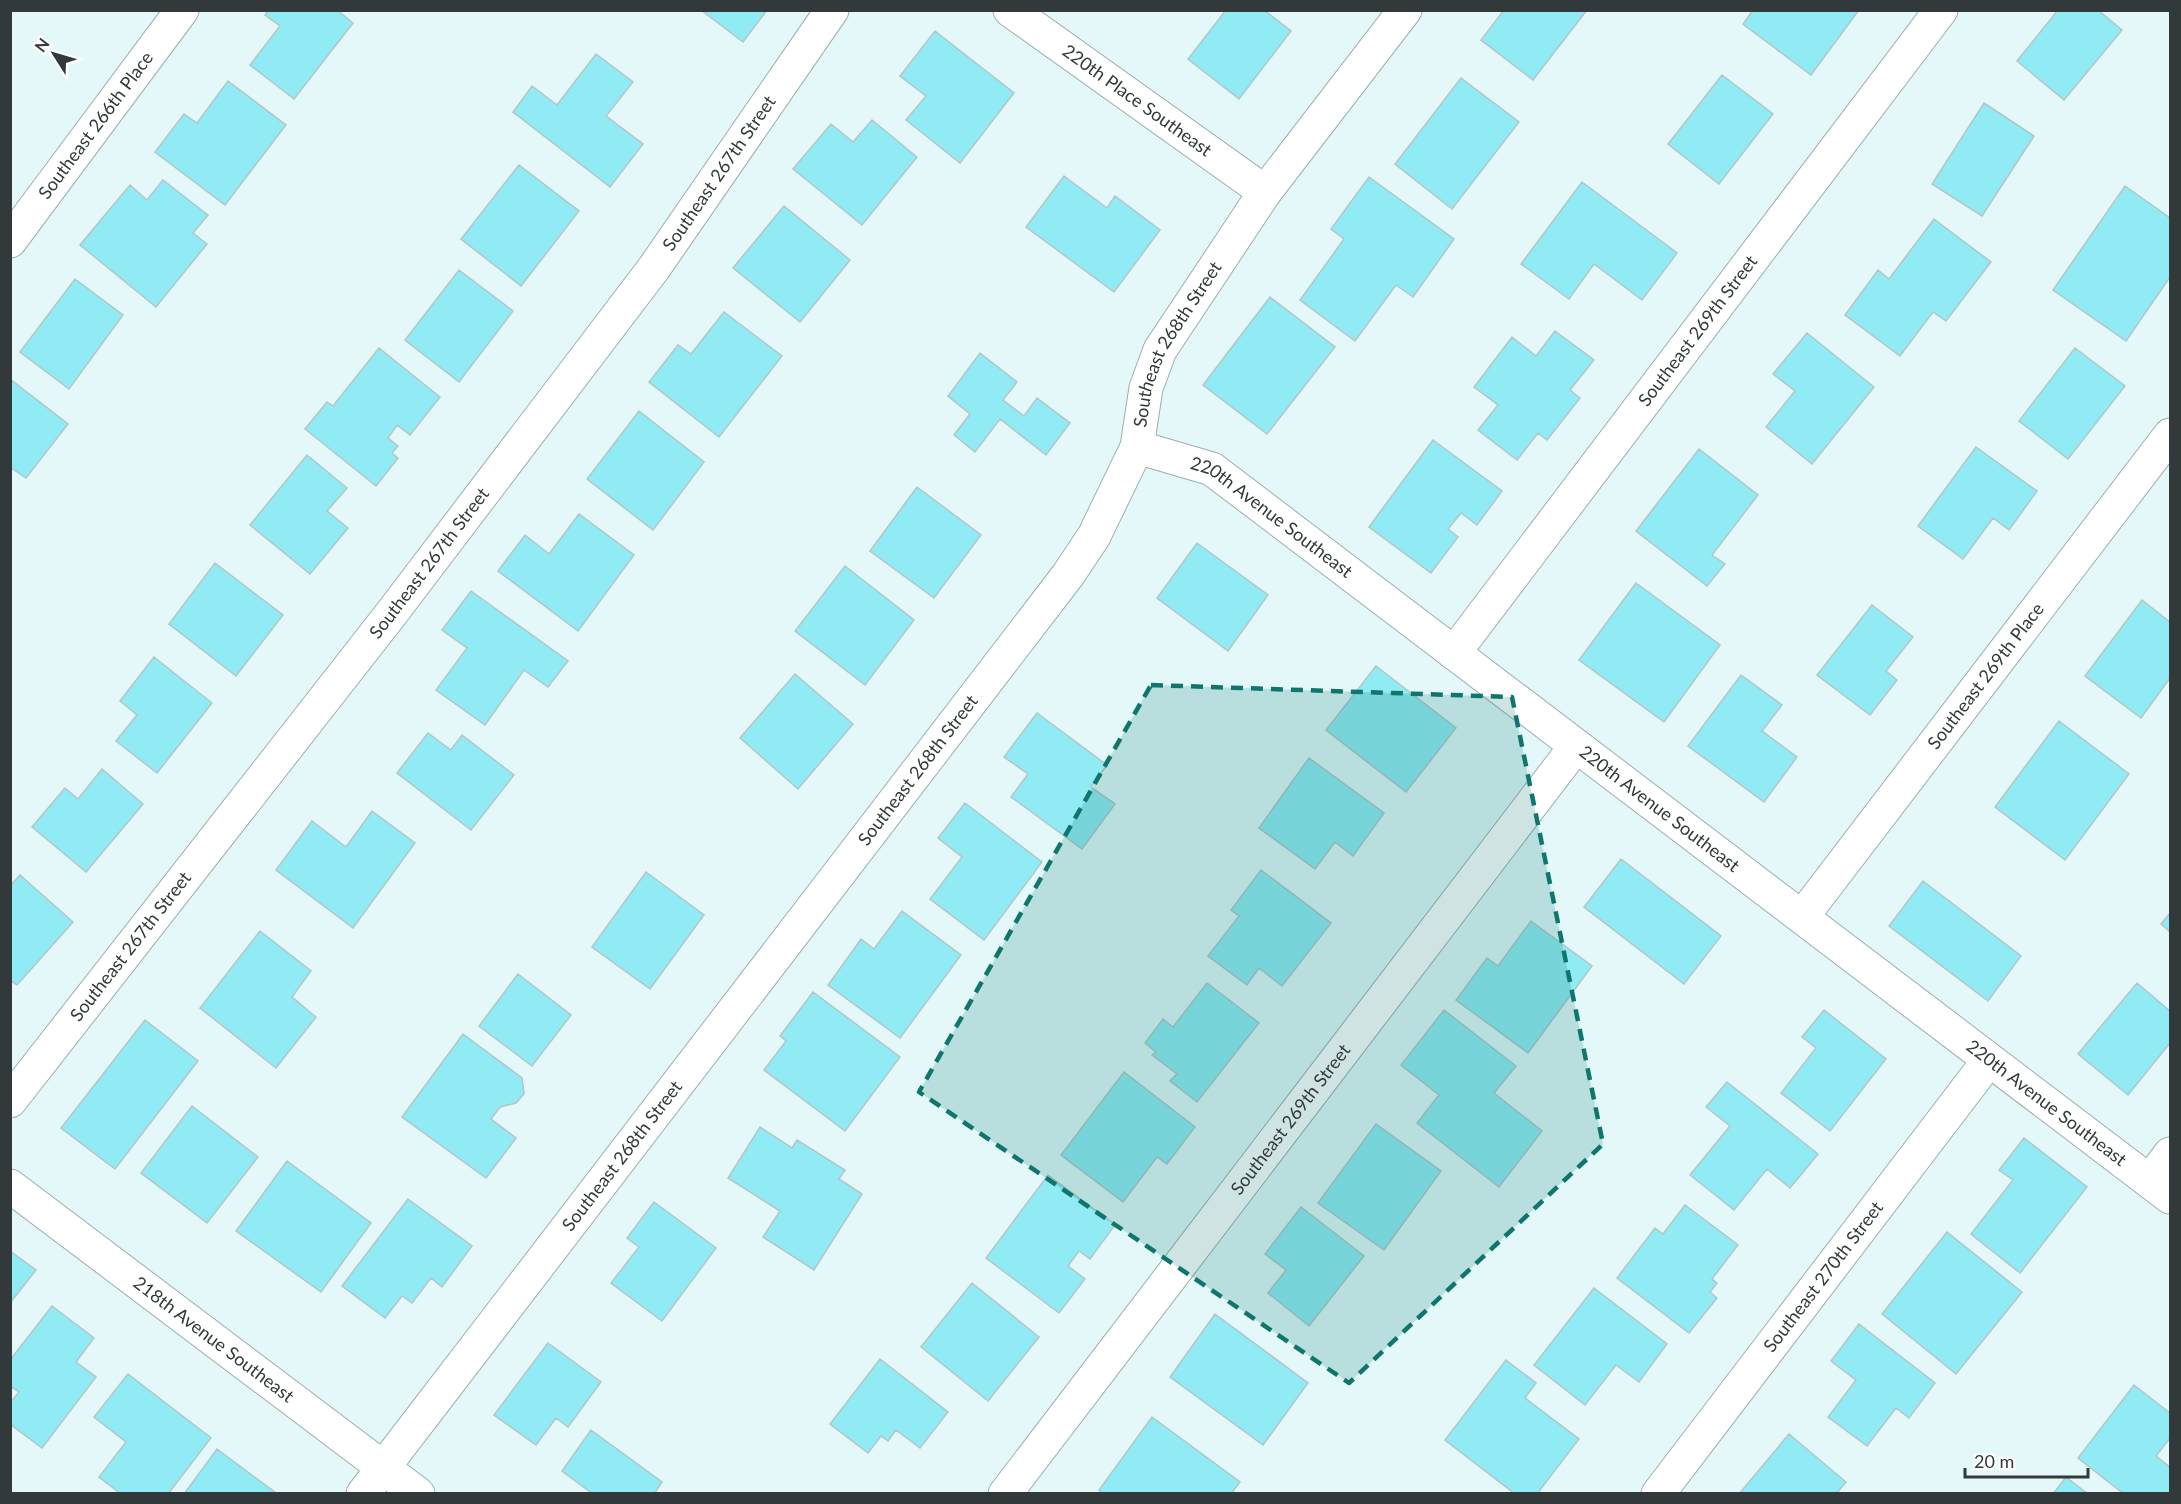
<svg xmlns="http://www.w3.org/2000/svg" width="2181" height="1504" font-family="Lato,sans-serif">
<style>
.building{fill:#91ebf4;stroke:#b2c6c8;stroke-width:1.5}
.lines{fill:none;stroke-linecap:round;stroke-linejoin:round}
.street-casing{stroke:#9baeb0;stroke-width:35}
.street{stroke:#fff;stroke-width:33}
.marked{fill:#0f766e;fill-opacity:0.2;stroke:#0f766e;stroke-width:4.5;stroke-dasharray:12 8;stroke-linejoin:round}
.labels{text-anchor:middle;stroke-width:4.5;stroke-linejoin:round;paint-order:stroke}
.street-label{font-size:18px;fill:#31393a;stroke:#fff}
</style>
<rect width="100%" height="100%" fill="#e4f8fa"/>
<path class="building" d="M268 10H337L353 23 294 99 250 65 280 26 265 15Z
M701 10H767L743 42Z
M1226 10H1264L1291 31 1239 99 1188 59Z
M1504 10H1587L1533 80 1481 40Z
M1753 10H1859L1811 75 1743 24Z
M2058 10H2098L2122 30 2064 100 2017 61Z
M935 31 1014 93 960 163 906 120 926 96 900 76Z
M596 54 633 82 606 116 643 144 610 187 513 112 532 86 557 105Z
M1722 75 1773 114 1719 184 1668 144Z
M1461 78 1519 122 1452 209 1395 164Z
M228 81 286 125 225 205 155 152 184 114 197 123Z
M1984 103 2034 136 1982 216 1932 184Z
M872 120 917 157 862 225 793 169 831 124 853 142Z
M519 165 579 211 521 286 461 239Z
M1064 176 1107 208 1115 196 1160 230 1114 292 1026 227Z
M1369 177 1454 239 1413 297 1396 285 1355 341 1300 300 1344 239 1331 229Z
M163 180 208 215 193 233 207 244 156 307 80 245 130 185 147 200Z
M1582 182 1677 253 1642 300 1594 264 1569 299 1521 264Z
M2125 186 2170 218V277L2126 341 2053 290Z
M784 206 850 260 800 322 733 268Z
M1934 219 1991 262 1946 321 1933 312 1900 356 1845 315 1878 270 1889 279Z
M459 270 513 311 459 382 405 340Z
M75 279 123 315 69 389 20 352Z
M1270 297 1335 347 1267 434 1203 385Z
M724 312 782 356 719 437 649 382 678 345 691 354Z
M1555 331 1594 360 1570 390 1580 398 1547 440 1538 433 1517 460 1478 430 1498 405 1474 387 1512 337 1536 356Z
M1807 333 1874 387 1812 464 1766 427 1795 391 1773 374Z
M379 348 440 397 410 435 397 425 388 438 398 446 392 453 398 458 376 486 305 429 327 402 333 406Z
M2075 348 2125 386 2068 459 2019 421Z
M980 353 1017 382 1003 400 1024 416 1037 398 1070 423 1046 455 1000 419 975 452 954 435 970 414 948 396Z
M10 379 68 424 26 478 10 467Z
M639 411 704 462 653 530 587 479Z
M1433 440 1502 491 1477 525 1461 513 1448 529 1458 537 1431 573 1369 527Z
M1976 447 2037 491 2009 530 1993 518 1963 559 1918 526Z
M1699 449 1758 495 1712 555 1725 564 1707 586 1636 531Z
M307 455 347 488 327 511 348 528 310 574 250 525Z
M917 487 981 535 934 598 870 551Z
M579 514 634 555 578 631 498 571 525 535 549 554Z
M1197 543 1268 595 1228 651 1157 598Z
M215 563 283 615 236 676 169 624Z
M845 566 914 620 865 685 795 631Z
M1636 583 1720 645 1664 722 1579 660Z
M471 591 568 661 548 687 524 670 485 725 436 690 467 648 442 630Z
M2142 600 2170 622V678L2141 718 2085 676Z
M1872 605 1913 637 1886 671 1897 680 1870 715 1817 675Z
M154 657 212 703 157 773 116 741 137 715 120 701Z
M1376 666 1456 728 1406 792 1326 730Z
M795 674 853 724 798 789 740 738Z
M1741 675 1782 705 1762 731 1797 757 1764 802 1688 746Z
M1037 713 1107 765 1091 787 1115 804 1082 849 1011 797 1028 774 1004 757Z
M2059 721 2129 774 2065 860 1995 807Z
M428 733 451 750 462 735 514 775 471 830 397 773Z
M1309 758 1384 813 1353 856 1335 842 1315 869 1259 828Z
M102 769 143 804 86 872 32 827 65 788 78 799Z
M965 803 1042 862 984 940 930 899 962 857 938 838Z
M372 811 415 843 353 928 276 870 312 821 346 847Z
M1621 859 1721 936 1684 984 1584 907Z
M1261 870 1331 923 1282 986 1259 968 1247 985 1208 956 1239 916 1231 910Z
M646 872 704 915 650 989 592 947Z
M20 875 73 922 17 985 10 980V886Z
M1923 881 2021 956 1988 1001 1889 926Z
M902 911 961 955 900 1038 828 985 861 939 874 949Z
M2170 913V932L2161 924Z
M1531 921 1592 966 1528 1053 1456 1000 1487 958 1498 966Z
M260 931 311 971 292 997 316 1017 276 1068 200 1008Z
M518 974 571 1015 532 1066 479 1026Z
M1207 983 1259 1023 1197 1102 1170 1081 1177 1074 1152 1055 1156 1052 1145 1043 1163 1019 1173 1027Z
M2137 983 2170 1011V1043L2128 1095 2078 1054Z
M813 992 900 1057 845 1131 764 1070 786 1041 780 1036Z
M1444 1010 1516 1066 1494 1093 1542 1131 1499 1187 1417 1123 1439 1095 1401 1065Z
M1824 1010 1886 1059 1830 1131 1781 1093 1816 1048 1802 1037Z
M145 1020 198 1061 115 1169 61 1128Z
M463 1034 522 1078 524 1094 516 1103 500 1107 491 1119 516 1138 486 1178 402 1117Z
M1124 1072 1195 1127 1167 1164 1157 1157 1123 1202 1061 1155Z
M1727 1082 1818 1154 1790 1188 1767 1169 1734 1210 1690 1175 1730 1126 1706 1107Z
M192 1106 258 1157 207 1223 141 1173Z
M1376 1124 1441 1171 1384 1250 1318 1203Z
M760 1127 792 1148 797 1140 845 1170 839 1179 862 1194 814 1270 763 1237 780 1211 728 1178Z
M2024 1138 2087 1187 2020 1273 1971 1234 2013 1180 1999 1170Z
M287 1161 371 1223 321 1292 236 1231Z
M1048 1175 1115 1225 1090 1259 1079 1251 1068 1266 1085 1279 1059 1313 986 1258Z
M408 1199 472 1246 442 1287 431 1278 412 1303 402 1296 385 1318 342 1286Z
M654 1202 716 1248 662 1321 611 1283 639 1247 627 1238Z
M1685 1205 1738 1245 1712 1279 1717 1283 1710 1292 1717 1298 1689 1333 1617 1278 1655 1228 1663 1234Z
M1301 1207 1364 1256 1309 1326 1268 1293 1286 1270 1265 1254Z
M1947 1232 2022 1292 1956 1374 1882 1314Z
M10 1251 36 1270 10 1303Z
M972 1283 1039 1337 988 1401 921 1347Z
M1594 1288 1667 1344 1639 1382 1616 1365 1585 1405 1534 1365Z
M52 1306 94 1338 76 1362 96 1377 42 1448 10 1424V1403L19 1392 10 1386V1360Z
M1215 1314 1308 1383 1263 1445 1170 1377Z
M1859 1324 1935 1383 1909 1418 1896 1408 1867 1446 1828 1417 1856 1380 1831 1361Z
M548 1343 601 1382 568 1427 556 1418 536 1445 494 1415Z
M880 1359 948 1412 920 1448 896 1430 888 1441 881 1436 868 1453 830 1424Z
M1506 1360 1536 1383 1525 1398 1579 1439 1537 1494H1515L1445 1440Z
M128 1374 211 1438 168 1494H121L99 1477 126 1442 94 1417Z
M2134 1385 2170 1413V1438L2156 1456 2170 1467V1494H2124L2078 1458Z
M1152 1417 1240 1482 1231 1494H1104L1099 1490Z
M591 1430 662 1482 654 1494H593L562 1471Z
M1789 1434 1846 1482 1836 1494H1739Z
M217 1449 276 1493V1494H184Z
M2066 1477 2088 1494H2053Z"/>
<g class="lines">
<defs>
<g id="street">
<path id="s1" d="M1010 10 1265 192"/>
<path id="s2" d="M10 241 182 10"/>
<path id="s3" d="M1137 447 1212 469 2170 1197"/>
<path id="s4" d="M1454 653 1941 10"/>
<path id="s5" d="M1802 917 2170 435"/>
<path id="s6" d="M10 1101 391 614 654 268 832 10"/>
<path d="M2150 1181 2170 1154"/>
<path id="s7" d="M10 1186 418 1494"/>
<path id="s8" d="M363 1494 1068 575 1094 536 1137 447 1146 388 1160 350 1265 192 1405 10"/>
<path id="s9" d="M1005 1494 1576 746"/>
<path id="s10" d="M1658 1494 1989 1060"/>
</g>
</defs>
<use href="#street" class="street-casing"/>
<use href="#street" class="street"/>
</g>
<path class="marked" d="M1151 685 1512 697 1603 1144 1349 1383 919 1092Z"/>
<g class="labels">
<g class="street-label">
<text dy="6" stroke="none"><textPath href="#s1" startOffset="156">220th Place Southeast</textPath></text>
<text dy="6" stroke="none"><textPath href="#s2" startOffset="144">Southeast 266th Place</textPath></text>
<text dy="6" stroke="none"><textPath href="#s6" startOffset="1168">Southeast 267th Street</textPath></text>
<text dy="6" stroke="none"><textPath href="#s4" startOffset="404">Southeast 269th Street</textPath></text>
<text dy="6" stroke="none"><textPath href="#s8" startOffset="1416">Southeast 268th Street</textPath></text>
<text dy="6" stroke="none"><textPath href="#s3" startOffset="154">220th Avenue Southeast</textPath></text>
<text dy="6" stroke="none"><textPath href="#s6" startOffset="682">Southeast 267th Street</textPath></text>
<text dy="6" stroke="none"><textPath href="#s5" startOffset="303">Southeast 269th Place</textPath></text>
<text dy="6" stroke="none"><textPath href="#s8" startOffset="912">Southeast 268th Street</textPath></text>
<text dy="6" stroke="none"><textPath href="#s3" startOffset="640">220th Avenue Southeast</textPath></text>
<text dy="6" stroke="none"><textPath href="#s6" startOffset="196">Southeast 267th Street</textPath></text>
<text dy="6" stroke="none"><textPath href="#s3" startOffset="1126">220th Avenue Southeast</textPath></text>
<text dy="6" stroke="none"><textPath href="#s9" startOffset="471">Southeast 269th Street</textPath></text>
<text dy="6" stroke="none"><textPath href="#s8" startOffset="426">Southeast 268th Street</textPath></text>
<text dy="6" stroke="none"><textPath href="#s10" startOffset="273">Southeast 270th Street</textPath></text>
<text dy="6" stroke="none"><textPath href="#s7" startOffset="255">218th Avenue Southeast</textPath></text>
</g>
</g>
<rect width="2181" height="1504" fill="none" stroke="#31393a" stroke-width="24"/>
<g transform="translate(54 54) rotate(307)" stroke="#ffffff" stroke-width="4.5" paint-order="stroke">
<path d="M0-4.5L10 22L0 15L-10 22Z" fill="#31393a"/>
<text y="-9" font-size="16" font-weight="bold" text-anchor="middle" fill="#31393a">N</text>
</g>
<path d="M1965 1468v9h123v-9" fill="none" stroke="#31393a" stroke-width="3"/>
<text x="1974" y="1468" font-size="18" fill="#31393a" stroke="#ffffff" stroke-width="4.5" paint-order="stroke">20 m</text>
</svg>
